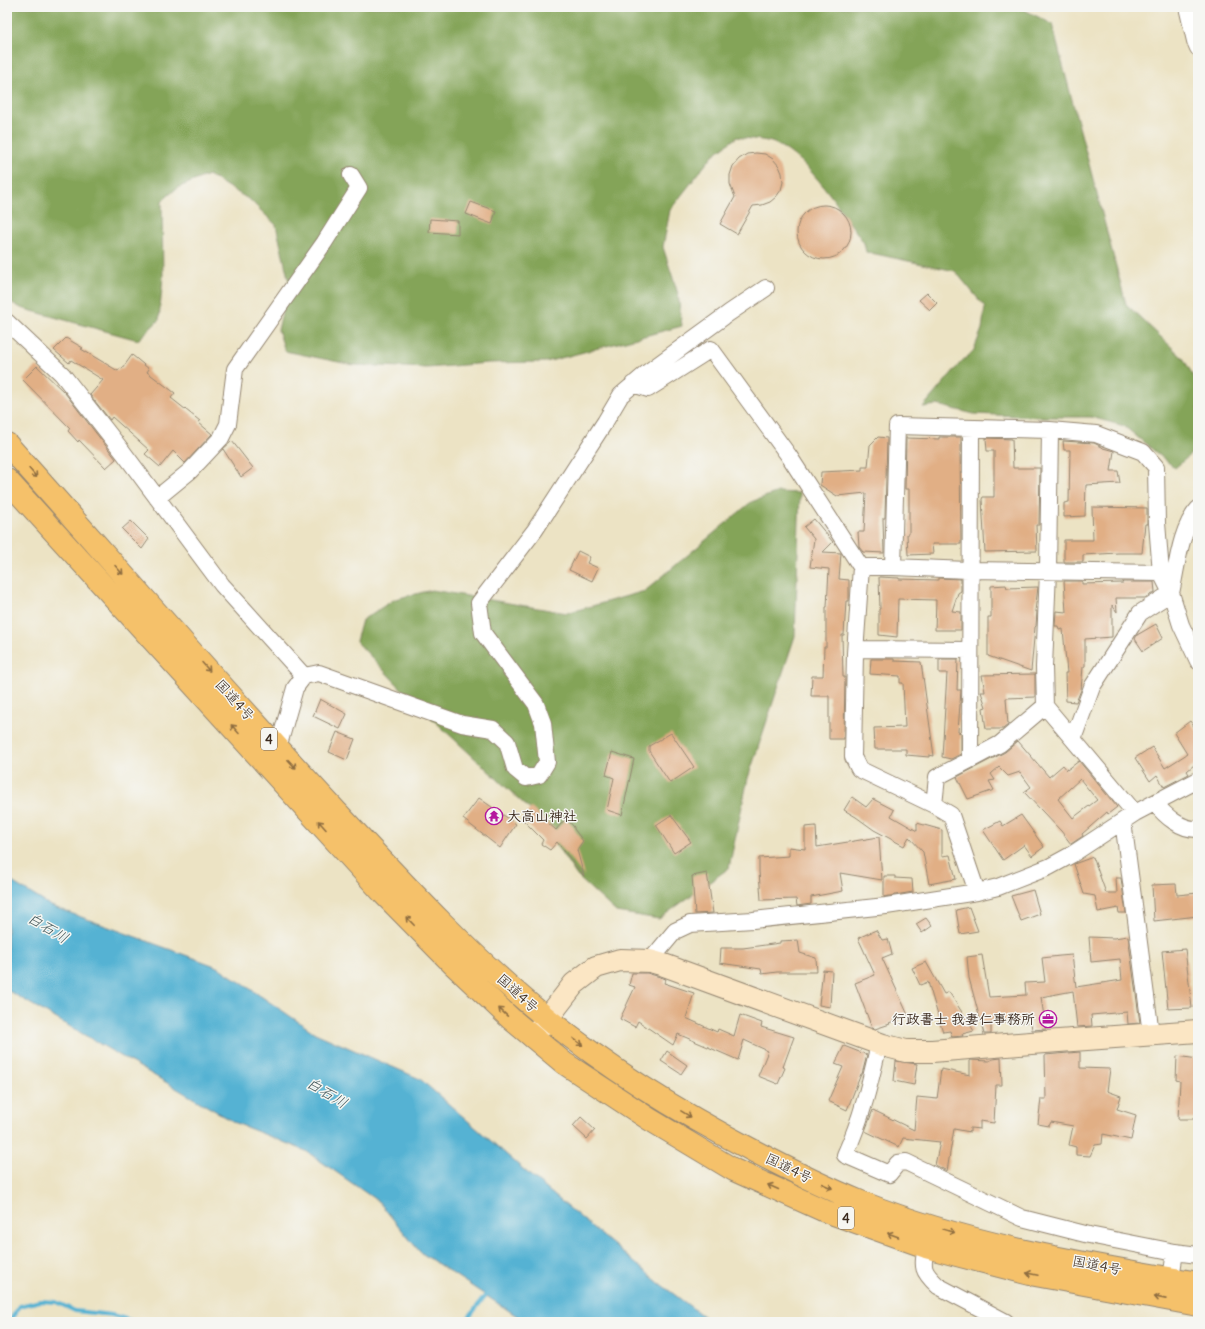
<svg xmlns="http://www.w3.org/2000/svg" width="1205" height="1329" font-family="Delius,'Klee One',sans-serif">
<style>
.forest{fill:#84a459;stroke:#60673c}
.water{fill:#55b2d3;stroke:#486e78}
.lines{fill:none;stroke-linecap:round;stroke-linejoin:round}
.stream{stroke:#55b2d3;stroke-width:4}
.building{fill:#e1af85;fill-rule:evenodd}
.street-casing{stroke:#948671;stroke-width:18}
.secondary-casing{stroke:#948671;stroke-width:24}
.highway-casing{stroke:#948671;stroke-width:24}
.street{stroke:#fff;stroke-width:16}
.secondary{stroke:#fbe6c4;stroke-width:22}
.highway{stroke:#f5c16b;stroke-width:22}
.oneway{stroke:#8f6e41}
.labels{text-anchor:middle;stroke-width:3;stroke-linejoin:round;paint-order:stroke}
.shield{fill:#f6f6f2;stroke:#73675e;stroke-width:1}
.shield-label{font-size:13px;font-weight:bold;fill:#3b2a1e}
.street-label{font-size:14px;fill:#3b2a1e;stroke:#f6f6f2}
.poi-label{font-size:14px;font-weight:bold;fill:#3b2a1e;stroke:#f6f6f2;text-anchor:start}
.water-label{font-size:15px;font-style:italic;fill:#445a5d;stroke:#f6f6f2}
</style>
<rect width="100%" height="100%" fill="#f6f6f2"/>
<filter id="ink" filterUnits="userSpaceOnUse"><feTurbulence type="fractalNoise" baseFrequency=".025" numOctaves="2"/><feDisplacementMap in="SourceGraphic" scale="8" xChannelSelector="R" yChannelSelector="G"/><feConvolveMatrix kernelMatrix="1 2 1 2 8 2 1 2 1" color-interpolation-filters="sRGB"/></filter>
<filter id="wash" filterUnits="userSpaceOnUse"><feTurbulence type="fractalNoise" baseFrequency=".012" numOctaves="4" result="noise"/><feDisplacementMap in="SourceGraphic" scale="16" xChannelSelector="R" yChannelSelector="G"/><feGaussianBlur stdDeviation="0.9" result="paint"/><feColorMatrix in="noise" values="0 0 0 0 0 0 0 0 0 0 0 0 0 0 0 0 0 1.4 0 .05"/><feComposite in="paint" operator="in"/></filter>
<g filter="url(#wash)">
<rect width="100%" height="100%" fill="#ece3c4"/>
<path class="forest" d="M7 7H1019L1052 24 1126 304 1183 358 1198 384V448L1175 468 1124 426 1091 417H1040L974 414 937 405 923 407 962 361 973 352 982 329 985 307 955 271 866 252 864 243C840 210 812 161 774 143 764 139 747 139 737 137L713 155 670 210 663 247 678 294 682 326 546 362 488 363 427 368 353 365 285 351 278 330 289 282 276 225 250 200 208 175 177 188 162 201 163 277 159 320 138 340 21 308 7 300Z
M778 492 800 493 795 636 748 778 729 868 659 919 616 912 577 876 537 816 413 701 356 641 362 620 395 599 432 590 567 613 645 591 751 502Z"/>
<path class="water" d="M7 879 51 906 218 967 315 1033 420 1079 531 1176 659 1283 711 1322H526L420 1252 379 1202 306 1151 236 1123 7 990Z"/>
<g class="lines">
<path class="stream" d="M9 1322 20 1306 40 1301 56 1302 75 1311 112 1315 136 1322
M463 1322 467 1320 488 1292"/>
</g>
<g id="blocks">
<path class="building" d="M756 153 765 154 773 159 779 166 782 173 783 182 781 190 776 197 770 202 762 205 753 206 737 234 720 224 735 197 730 184V175L733 166 739 159 747 154Z
M471 202 496 211 492 224 466 214Z
M797 232a27 27 0 1 1 54 0a27 27 0 1 1-54 0Z
M430 219 458 221V234L429 232Z
M927 293 937 303 930 310 919 300Z
M66 338 83 348 81 349 118 371 120 368 122 369 132 355 149 369 147 372 175 393 171 398 200 421 199 423 212 434 185 463 173 451 160 467 145 454 149 450 112 417 110 420 90 395 103 380 71 360 69 363 54 350Z
M37 366 65 393 116 459 106 468 79 440 78 442 68 431 70 428 23 380Z
M878 437 887 438 885 518H883L884 553 863 552 859 547 858 532H864L866 493 837 496 820 485 821 472 862 470V467H868L870 445Z
M939 437H961V453H960L961 544H932L933 554 908 555 907 534H909V489H905L906 438 939 439Z
M986 438 1012 439 1013 468H1040L1039 525H1036L1037 551 985 552 982 499 983 497H994V451H987Z
M232 441 253 468 241 477 223 449Z
M1063 441 1094 443 1102 447 1103 448 1114 451 1111 471H1118L1120 483 1086 485 1085 516 1064 517V503L1069 502 1070 450H1064Z
M1092 507 1147 508V524H1145L1142 553H1118L1083 555V562H1064V540H1093Z
M814 519 833 542 823 552 841 553 839 579 849 580V601H846L844 635H842L843 677H845L844 739H829V696H811L812 676H823L824 647H826V607H827L829 569 810 567 814 539 804 527Z
M131 521 149 539 142 549 122 529Z
M578 551 590 557 587 563 598 568 592 581 569 570Z
M879 577 899 578V579L939 580V578L961 579V591L958 593 952 611 961 612V630H935L936 600 898 599 897 637 879 635V609H880Z
M1064 581H1082V584L1123 583 1122 582H1154L1155 592 1145 598H1116L1117 612 1112 605V637L1085 639V666L1083 667 1081 690 1076 702 1066 701 1065 673H1067L1063 629 1059 630 1058 626H1055L1056 611 1066 612Z
M1006 585 1007 588 1038 587 1035 611H1037L1036 626 1035 627 1031 671 988 656V617H991V586Z
M1156 624 1163 638 1143 651 1135 639 1137 635Z
M871 659H894V661L921 662 934 756 929 755V757L906 755V749H875L874 728 905 727 903 683H900V676L870 674Z
M939 659H958L957 690H961L958 732 961 733V754L951 759 942 757 947 673H939Z
M1035 674V697L1006 698 1008 725 1003 729H986L983 708 986 707 981 692H985L982 675Z
M320 699 347 714 340 729 313 716Z
M1190 721 1198 732V770L1194 765 1187 771 1189 774 1164 787 1157 775 1150 781 1135 758 1152 747 1165 768 1187 754 1174 733Z
M337 732 355 739 347 760 329 752Z
M671 733 694 767 670 783 649 751V746Z
M1018 741 1049 777 1063 765 1067 770 1079 761 1117 807 1108 814 1107 812 1082 834 1083 836 1071 844 1061 831 1024 792 1031 787 1020 772 1008 776 999 767 991 774 995 780 989 781 994 790 968 799 957 777 1005 752ZM1080 779 1097 800 1073 818 1058 799Z
M612 752 634 759 622 815 607 810 614 778 606 775Z
M852 797 866 807 873 799 894 810 891 816 917 831V823L942 830V856L950 855 956 879 929 884 923 852 909 837 904 846 874 830 856 817 844 810Z
M479 798 516 824 500 848 463 819Z
M531 808 556 830 566 818 574 827V829L583 841 577 850 584 876 557 842 550 850 541 844 543 840 522 819Z
M671 815 691 842 674 853 656 825Z
M1021 815 1044 847 1032 856 1024 845 1003 860 983 830 1000 821 1003 826Z
M816 826 817 847 879 837 882 880 840 873 843 891 811 897V904L797 906 796 899 761 900 759 871V858L789 856V847L805 849V827Z
M1093 857 1106 893H1117L1116 878H1121L1126 913H1119L1118 908 1098 912 1095 896 1084 894 1074 864Z
M707 873 713 913 695 914 692 876Z
M884 876H895V878L912 879 913 892 884 897Z
M1176 884 1177 895 1198 893V916L1154 921 1152 885Z
M1033 890 1040 914 1021 921 1011 896Z
M969 907 978 931 960 934 956 910Z
M926 918 932 926 922 933 916 924Z
M876 930 882 940 888 939 892 954 882 958 908 1015 889 1023 890 1024 875 1029 872 1028 855 983 875 975 858 938Z
M1128 936 1140 1023 1128 1024 1127 1012 1091 1015 1092 1026 1077 1027 1073 991 1041 997 1046 1029 1032 1030 1031 1022 991 1023V1034H984L969 978 967 957 982 955 989 997 1026 995 1025 983 1045 982 1042 958 1060 956 1072 955 1076 987 1122 980 1120 959 1091 962 1089 937 1114 938Z
M798 940 800 953 816 958 817 972H777L762 974 761 969 720 963 721 948H743L780 943V941Z
M1185 949 1192 1008 1168 1009 1162 951Z
M926 962 944 994 949 992 974 1031 962 1034 963 1036 952 1037 950 1031 943 1032 928 982 920 985 912 968Z
M823 970 832 971 830 1007 819 1005Z
M632 973H647L660 977 666 979 664 983 694 993 686 1018 717 1032 718 1029 734 1036 740 1015 762 1023 761 1027 794 1037 783 1067 785 1068 778 1084 758 1076 768 1051 744 1040 738 1060 678 1034 673 1045 638 1021 635 1027 620 1019 635 987 629 985Z
M844 1046 867 1055 862 1074H861L847 1110 828 1101 843 1067 835 1064Z
M667 1051 687 1065 681 1074 661 1061Z
M1080 1052V1068L1110 1069 1107 1091 1121 1096 1117 1109 1136 1115 1131 1140 1103 1134 1102 1144 1095 1145 1090 1156 1076 1155V1147L1069 1145 1073 1126 1051 1122 1049 1126 1038 1124 1041 1099H1046L1045 1055Z
M1177 1056 1198 1059V1119H1178L1180 1081 1176 1080Z
M1001 1058 1002 1085H996L994 1123 980 1121V1129L970 1128V1132L954 1129 947 1171 935 1165 940 1142 903 1138 899 1147 865 1131 873 1110 914 1130 917 1097 937 1099 941 1069 970 1075V1060L989 1061 993 1059Z
M896 1061 917 1064 914 1085 894 1081Z
M581 1117 595 1130 587 1139 573 1126Z"/>
</g>
</g>
<g filter="url(#ink)">
<use href="#blocks" fill-opacity="0" stroke="#948671" stroke-width="1"/>
<g class="lines">
<defs>
<path id="street" d="M1187 7 1195 41 1198 48
M7 322 62 374 123 452 222 585 304 676
M633 384 648 389 711 349 789 456 861 567 855 653 853 757 859 769 934 805 951 815 977 892
M1050 430 1096 434 1143 452 1156 467 1157 523 1161 573
M157 498 190 471 221 438 228 424 235 369 324 243 359 188 351 175
M861 567H893L968 570 1161 573 1171 593 1181 625 1198 661
M893 567 897 426 1050 430 1048 571 1044 667 1045 706 1135 813
M856 649 970 650
M1073 739 1092 687 1140 613 1171 593C1177 567 1180 529 1198 509
M278 748 295 688 304 676 319 673 462 724 493 729 507 742 515 769 526 778 539 775 547 762 543 723 536 704 483 633 479 603 535 530 605 422 621 395 648 372 729 313 766 288
M970 760 1000 744 1045 706
M1155 803C1165 816 1181 830 1198 829
M934 805 937 777 970 760 971 428
M1123 821 1151 1034
M650 961 675 931 690 924 753 920 886 906 977 892 998 887 1049 867 1071 855 1135 813 1198 780
M879 1044C870 1083 862 1118 845 1155L889 1174 898 1163 906 1162 1022 1218 1089 1235 1175 1252
M926 1247C922 1268 922 1271 938 1286L1006 1322
M1171 1278 1175 1252 1198 1255"/>
<path id="secondary" d="M533 1037 574 984 596 967 620 960 650 961 664 965 883 1045 906 1051H932L1031 1043 1198 1031"/>
<path id="highway" d="M7 444C116 566 223 689 334 809 403 883 471 957 549 1020 612 1071 681 1113 752 1150 788 1169 824 1187 861 1202 969 1245 1084 1264 1198 1283
M7 480 383 893 453 964 510 1018 564 1063 649 1119 734 1170 825 1211 926 1247 1030 1274 1198 1305"/>
</defs>
<use href="#street" class="street-casing"/>
<use href="#secondary" class="secondary-casing"/>
<use href="#highway" class="highway-casing"/>
<use href="#street" class="street"/>
<use href="#secondary" class="secondary"/>
<use href="#highway" class="highway"/>
</g>
<defs><path id="oneway-shaft" d="M-6 0H5M1.5-3L5.5 0L1.5 3" fill="none" stroke-width="1.6" stroke-linecap="round" stroke-linejoin="round"/></defs>
<g class="oneway">
<use href="#oneway-shaft" transform="translate(33 473) rotate(49)"/>
<use href="#oneway-shaft" transform="translate(119 570) rotate(48)"/>
<use href="#oneway-shaft" transform="translate(206 667) rotate(48)"/>
<use href="#oneway-shaft" transform="translate(235 729) rotate(-132)"/>
<use href="#oneway-shaft" transform="translate(292 764) rotate(47)"/>
<use href="#oneway-shaft" transform="translate(322 825) rotate(-132)"/>
<use href="#oneway-shaft" transform="translate(410 921) rotate(-134)"/>
<use href="#oneway-shaft" transform="translate(503 1012) rotate(-137)"/>
<use href="#oneway-shaft" transform="translate(578 1042) rotate(37)"/>
<use href="#oneway-shaft" transform="translate(686 1114) rotate(31)"/>
<use href="#oneway-shaft" transform="translate(827 1186) rotate(24)"/>
<use href="#oneway-shaft" transform="translate(773 1187) rotate(-156)"/>
<use href="#oneway-shaft" transform="translate(949 1231) rotate(16)"/>
<use href="#oneway-shaft" transform="translate(893 1235) rotate(-160)"/>
<use href="#oneway-shaft" transform="translate(1032 1274) rotate(-168)"/>
<use href="#oneway-shaft" transform="translate(1160 1298) rotate(-169)"/>
</g>
</g>
<defs>
<symbol id="temple-ring" viewBox="-11 -11 22 22"><circle r="9.5" fill="#f6f6f2" stroke="#b5179e" stroke-width="1.5"/><path d="M0-6L5-2H3V0L6.5 2.5H4V6H1.5V3h-3V6H-4V2.5H-6.5L-3 0V-2H-5Z" fill="#b5179e"/></symbol>
<symbol id="office-ring" viewBox="-11 -11 22 22"><circle r="9.5" fill="#f6f6f2" stroke="#b5179e" stroke-width="1.5"/><path d="M-6-3h4V-5.5h4V-3h4V5H-6ZM-1-4.5V-3h2v-1.5ZM-6 0V1H6V0Z" fill="#b5179e"/></symbol>
</defs>
<g fill-rule="evenodd">
<use href="#temple-ring" x="484" y="806" width="20" height="20"/>
<use href="#office-ring" x="1038" y="1009" width="20" height="20"/>
</g>
<g class="labels">
<g class="shield">
<rect x="261" y="728" width="16" height="22" rx="3"/>
<rect x="838" y="1207" width="16" height="22" rx="3"/>
</g>
<g class="shield-label">
<text x="269" y="744">4</text>
<text x="846" y="1223">4</text>
</g>
<g class="street-label">
<text transform="translate(235 700) rotate(48)" y="5">国道4号</text>
<text transform="translate(518 993) rotate(42)" y="5">国道4号</text>
<text transform="translate(789 1168) rotate(26)" y="5">国道4号</text>
<text transform="translate(1097 1265) rotate(11)" y="5">国道4号</text>
</g>
<g class="poi-label">
<text x="507" y="821">大高山神社</text>
<text x="1035" y="1024" text-anchor="end">行政書士 我妻仁事務所</text>
</g>
<g class="water-label">
<text transform="translate(48 928) rotate(31)" y="5">白石川</text>
<text transform="translate(327 1093) rotate(31)" y="5">白石川</text>
</g>
</g>
<rect width="1205" height="1329" fill="none" stroke="#f6f6f2" stroke-width="24"/>
</svg>
